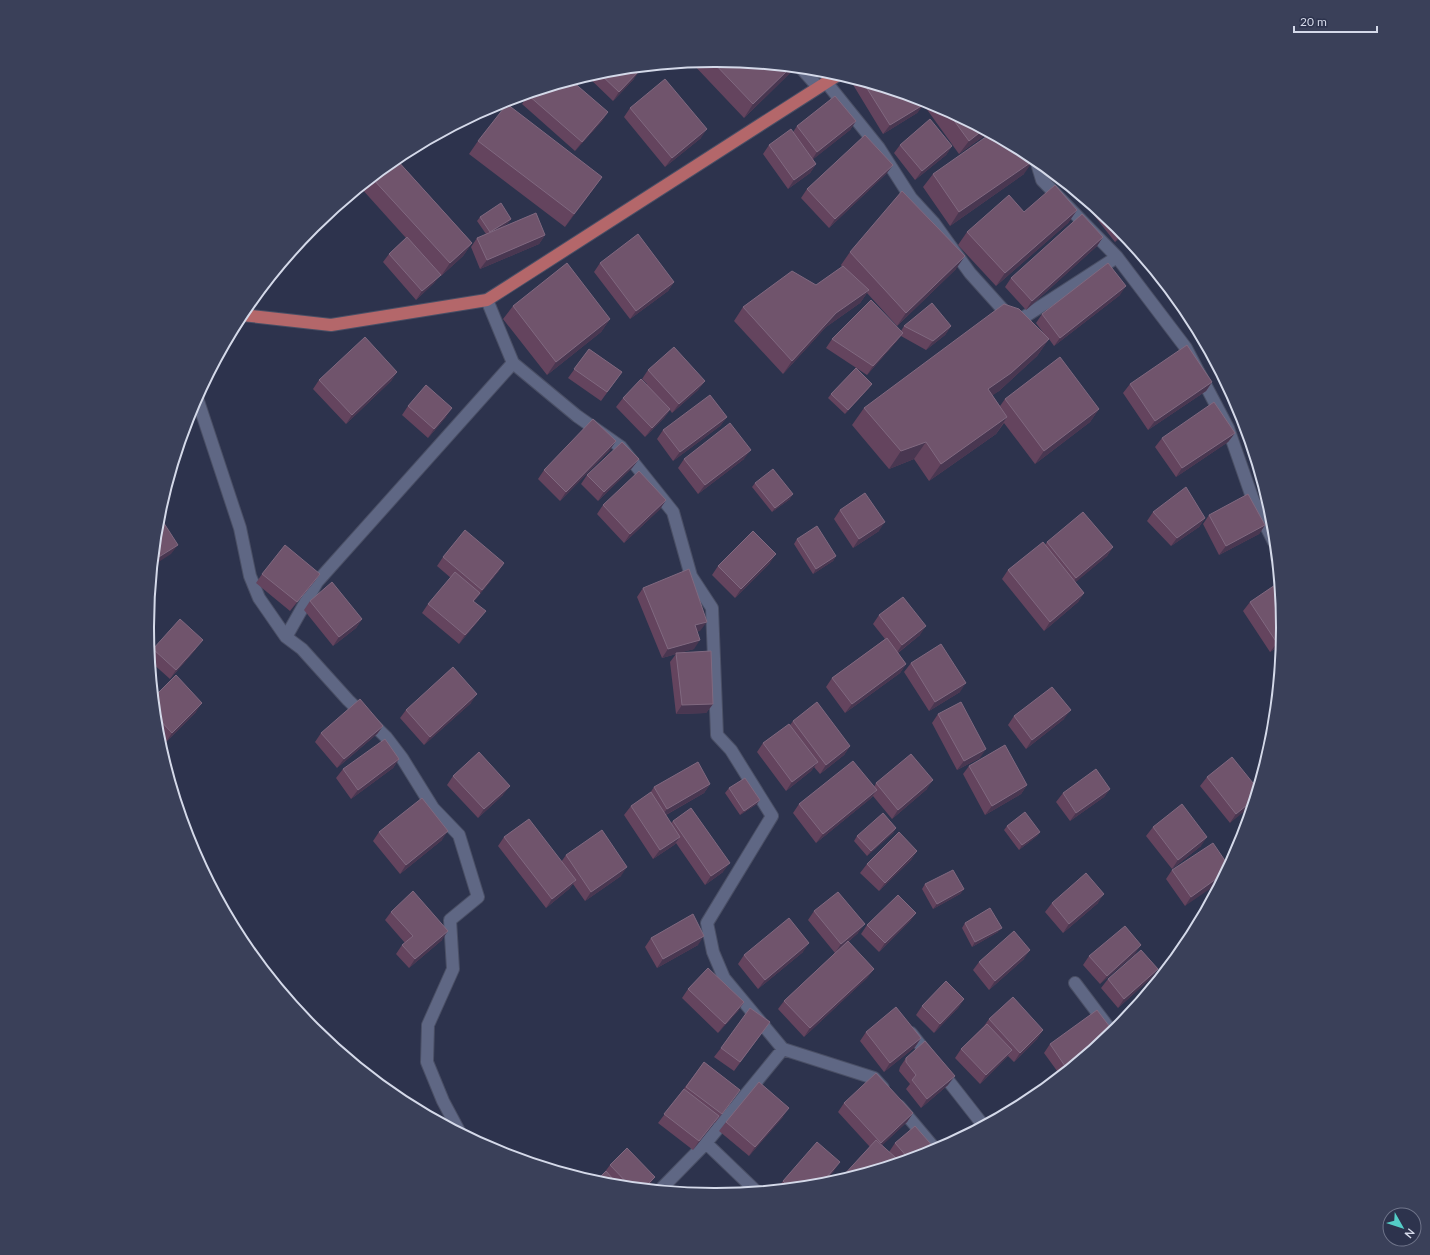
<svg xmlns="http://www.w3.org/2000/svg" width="1430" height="1255" font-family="Lato,sans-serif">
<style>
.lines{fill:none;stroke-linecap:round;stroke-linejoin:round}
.minor-casing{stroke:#4a4f65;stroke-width:14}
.major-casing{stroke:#4a4f65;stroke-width:14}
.minor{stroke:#5f6784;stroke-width:12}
.major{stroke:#b4676a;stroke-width:12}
.wall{fill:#64445e}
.shaded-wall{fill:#493751}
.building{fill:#70546c;stroke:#806980}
.rim{fill:none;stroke:#d4d9e9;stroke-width:2}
</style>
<rect width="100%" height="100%" fill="#2d334d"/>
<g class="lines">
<defs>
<path id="minor" d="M802 69 818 87
M826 82 879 148 911 198 934 223 970 273 1015 323 1117 257
M1036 160 1042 180 1117 257 1186 348 1228 428 1253 500 1274 542
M487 300 513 363 577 416 621 447 673 512 691 576 712 608 717 735 731 750 772 816 707 923 713 952 724 978 783 1049 706 1143 660 1190
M197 398 240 528 250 576 259 598 286 637 302 649 348 700 386 737 402 758 433 808 459 835 478 897 450 920 453 969 428 1025 427 1062 443 1101 459 1131
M286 637 317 582 513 363
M1075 983 1112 1032
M911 1033 983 1125
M783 1049 874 1078 883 1088
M899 1106 936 1150
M706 1143 756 1191"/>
<path id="major" d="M242 315 331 325 487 300 838 75"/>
</defs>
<use href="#minor" class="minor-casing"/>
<use href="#major" class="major-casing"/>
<use href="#minor" class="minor"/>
<use href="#major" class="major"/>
</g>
<path class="wall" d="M715 60 791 72 744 118 691 62Z
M605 71 634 79 613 101 587 76Z
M854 80 932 103 988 133 959 154 923 104V105L917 113 883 134 852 83Z
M529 94 608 112 602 121 575 151 522 104Z
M630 108 701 138 665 167 624 117Z
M856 121 850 130 813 159 816 164 810 173 788 189 763 154 769 145 793 132 797 126Z
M478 141 602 177 565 227 469 154Z
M900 145 952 146 946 155 915 180 894 153Z
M396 159 472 243 463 256 441 276 440 275 434 283 416 300 383 262 389 254 406 238 361 188Z
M893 165 886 174 829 228 801 198 807 189Z
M933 174H1024L950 226 923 187Z
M1078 195 1116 226 1124 235 1115 242Z
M1077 210 1068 223 996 286 958 245 967 232 1024 212Z
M480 217 511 219 508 223 502 227 545 235 539 244 480 269 471 247 477 238 486 234 477 221Z
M1103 237 1097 246 1026 310 1005 287 1011 278Z
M850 252 956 269 897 326 867 293 860 303 826 327 783 374 734 321 743 307 816 285 842 267 841 265Z
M600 263 674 282 668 291 630 319 594 272Z
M1120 295 1054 346 1049 339 1037 356 999 391 992 395 1000 406 1005 399 1099 409 1090 422 1035 464 1004 423 996 434 929 481 914 459 889 469 852 425 864 408 1047 338 1036 323 1042 314Z
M513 306 610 319 601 332 547 375 503 319Z
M904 326H951L945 335 926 350 901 336 896 342 867 375 826 348 832 339 901 331Z
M589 349 622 372 601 401 568 378Z
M648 370 705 381 698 390 672 413 670 410 664 418 645 437 616 407 623 398 647 384 642 379Z
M397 372 391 381 346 424 313 389 319 380Z
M1212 382 1206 391 1148 430 1123 393 1130 384Z
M869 388 845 414 828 398 831 394Z
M408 406 446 417 428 438 402 415Z
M727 417 720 426 673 461 657 439 663 430Z
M1235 433 1228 442 1176 477 1155 447 1162 438Z
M610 450 560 501 538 479 544 470Z
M639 459 632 468 598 501 581 484 587 475Z
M684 459H744L698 494 678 468Z
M755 483 790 499 772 512 752 487Z
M666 500 660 509 624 543 597 514 603 505Z
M840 510 879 531 853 548 834 519Z
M1153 512 1205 518 1199 527 1171 546 1147 521Z
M1209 515 1265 525 1259 534 1219 555 1203 524Z
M797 539 836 556 833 561 813 574 794 544Z
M1047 542 1113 547 1107 556 1075 582 1084 593 1078 602 1044 631 1002 579 1008 570 1045 545Z
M443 557 504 563 498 572 480 594 474 601 479 620 459 644 422 613 428 604 451 578 437 566Z
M770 563 735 598 712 575 718 566Z
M262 574H320L314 582 290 611 256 583Z
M643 588 700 631H697L694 649 677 653 713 704 706 713 676 714 670 662 676 654 662 658 637 597Z
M310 601 362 619 356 628 333 646 304 610Z
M1250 602 1282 628 1281 645 1270 652 1243 611Z
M879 615 920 635 898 653 906 664 900 673 845 713 826 687 832 678 885 639 873 624Z
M153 649H196L170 679 151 662 150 653Z
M911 663 960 692 929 711 904 672Z
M154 697 196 712 166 742 158 733Z
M471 703 424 745 400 718 406 710Z
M938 714 980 758 957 770 932 723Z
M1014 716 1064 719 1026 749 1008 725Z
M793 721 850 746 844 755 820 774 814 767 811 771 786 791 757 752 763 743 790 725Z
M383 726 377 734 337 768 315 742 321 733Z
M399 759 393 768 351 799 336 778 343 769Z
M969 766 1027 785 1021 794 985 815 963 774Z
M453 776 503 795 478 818 447 785Z
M1207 777 1257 788 1230 823 1200 786Z
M876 783 927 789 892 819 873 796 870 799 816 843 793 813 799 804 874 787Z
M710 784 704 793 666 815 671 823 673 821 723 872 705 885 676 843 674 845 653 859 624 815 631 806 650 793 654 787Z
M729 788 757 804 740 815 725 793Z
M1110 789 1104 797 1070 821 1056 802 1063 793Z
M1007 826 1040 832 1037 836 1019 850 1004 830Z
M1153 827 1201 846 1172 869 1146 836Z
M896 828 893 833 867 856 854 841 857 836Z
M379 832 442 840 400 874 373 841Z
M504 837 561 862 566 855 621 876 585 901 573 884 569 889 546 908 498 846Z
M917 851 911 860 879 891 860 873 867 864Z
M1228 865 1185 906 1166 879 1172 870Z
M925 884 964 889 960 894 933 909 922 889Z
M1052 903H1098L1063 933 1045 912Z
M814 911 858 933 848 942 874 969 867 978 804 1037 778 1009 784 1001 835 953 808 920Z
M391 912 442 940 409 968 396 954 402 945 405 943 385 920Z
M916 913 910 921 879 952 861 934 867 925Z
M965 923 998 932 972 947 962 928Z
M651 938 698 945 657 968 645 947Z
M803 952 758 989 738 964 744 955Z
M1135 954 1100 984 1083 965 1089 956Z
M1024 959 989 990 973 970 979 962Z
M1158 969 1151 978 1118 1008 1101 988 1108 979Z
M688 989 744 1002 738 1011 718 1033 682 998Z
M964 999 958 1008 934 1033 916 1015 922 1006Z
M989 1019 1043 1030 1037 1039 1014 1062 1008 1056 980 1084 955 1058 961 1049 984 1026Z
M770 1022 734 1071 714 1057 721 1048Z
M1113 1031 1060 1075 1044 1053 1050 1044Z
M866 1032 921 1038 915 1047 884 1072 860 1041Z
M906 1058 948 1085 921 1108 906 1089 910 1084 899 1071 900 1067Z
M704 1062 740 1090 715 1123 714 1122 693 1150 658 1123Z
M844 1103 913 1113 907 1122 882 1145 889 1152 895 1143 932 1152 898 1162 895 1159 891 1164 840 1180 870 1147 838 1112Z
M783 1117 749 1156 719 1131 726 1122Z
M610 1165 649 1186 647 1188 604 1184V1173Z
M834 1171 821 1185 777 1189 783 1181Z"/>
<path class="shaded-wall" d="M791 67 794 68 791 72 744 118 753 104Z
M640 70 634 79 613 101 619 92Z
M923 105 917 113 883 134 890 125Z
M608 112 602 121 575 151 582 142Z
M856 121 850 130 811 161 817 152Z
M707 129 701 138 665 167 672 158Z
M983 130 988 133 959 154 969 141Z
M952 146 946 155 915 180 922 171Z
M1033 161 1024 174 950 226 959 212Z
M816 164 810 173 788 189 794 180Z
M893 165 886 174 829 228 835 219Z
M602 177 593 190 565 227 574 214Z
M1077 210 1068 223 996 286 1005 273Z
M511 219 508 223 487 237 490 232Z
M1122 233 1124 235 1115 242Z
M545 235 539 244 480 269 487 260Z
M1103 237 1097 246 1026 310 1032 301Z
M472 243 463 256 441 276 450 263Z
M965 256 956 269 897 326 906 313Z
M441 275 434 283 416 300 422 291Z
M674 282 668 291 630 319 636 311Z
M1126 286 1120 295 1054 346 1060 338Z
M869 290 860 303 826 327 783 374 792 361 836 313Z
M610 319 601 332 547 375 556 362Z
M951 326 945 335 926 350 933 341Z
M903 333 896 342 867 375 873 366Z
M1049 339 1037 356 999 391 976 407 988 389Z
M397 372 391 381 346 424 352 415Z
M705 381 698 390 672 413 679 404Z
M1212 382 1206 391 1148 430 1155 421Z
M872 384 869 388 845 414 848 410Z
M452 408 446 417 428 438 434 429Z
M670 409 664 418 645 437 652 428Z
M1099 409 1090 422 1035 464 1044 451Z
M727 417 720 426 673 461 680 452Z
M1007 417 996 434 929 481 941 464Z
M1235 433 1228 442 1176 477 1182 468Z
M616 441 610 450 560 501 566 492Z
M926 442 914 459 889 469 901 451Z
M751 450 744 459 698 494 705 485Z
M639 459 632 468 598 501 604 492Z
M793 494 790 499 772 512 775 508Z
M666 500 660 509 624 543 630 534Z
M1205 518 1199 527 1171 546 1177 538Z
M885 522 879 531 853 548 859 539Z
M1265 525 1259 534 1219 555 1226 546Z
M178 545 171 554 154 565V560Z
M1113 547 1107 556 1070 587 1076 578Z
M776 554 770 563 735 598 741 589Z
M836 556 833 561 813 574 816 569Z
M504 563 498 572 480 594 474 602 473 601 482 590Z
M320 574 314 582 290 611 297 602Z
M1084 593 1078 602 1044 631 1050 622Z
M486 611 479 620 459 644 465 635Z
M362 619 356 628 333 646 339 637Z
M707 622 700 631 689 634 695 625Z
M926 626 920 635 896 654 902 645Z
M203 640 196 649 170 679 176 670Z
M700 640 694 649 662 658 668 649Z
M1281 640V645L1270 652 1277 643Z
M906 664 900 673 845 713 852 704Z
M966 683 960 692 929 711 935 702Z
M477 694 471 703 424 745 430 737Z
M202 703 196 712 166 742 172 733Z
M713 704 706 713 676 714 682 705Z
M1071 710 1064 719 1026 749 1032 740Z
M383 726 377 734 337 768 344 759Z
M850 746 844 755 820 774 826 765Z
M986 749 980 758 957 770 964 761Z
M399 759 393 768 351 799 358 790Z
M818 762 811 771 786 791 792 782Z
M933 780 927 789 892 819 898 810Z
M710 784 704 793 660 818 667 809Z
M1027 785 1021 794 985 815 992 806Z
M510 786 503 795 478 818 484 809Z
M1110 789 1104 797 1070 821 1076 813Z
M877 790 870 799 816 843 823 834Z
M760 800 757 804 740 815 744 811Z
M1252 801 1251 806 1230 823 1236 814Z
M896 828 893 833 867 856 871 851Z
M448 831 442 840 400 874 406 865Z
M1040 832 1037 836 1019 850 1022 845Z
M680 837 674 845 653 859 660 850Z
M1207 837 1201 846 1172 869 1178 860Z
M917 851 911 860 879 891 885 883Z
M730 863 723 872 705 885 711 876Z
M627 867 621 876 585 901 591 892Z
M1223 874 1220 882 1185 906 1191 897Z
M576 880 569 889 546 908 552 899Z
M964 889 960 894 933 909 937 904Z
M1104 894 1098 903 1063 933 1069 924Z
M916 913 910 921 879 952 885 943Z
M865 924 858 933 835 953 841 944Z
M1002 928 998 932 972 947 975 942Z
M448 931 442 940 409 968 415 959Z
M704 936 698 945 657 968 663 959Z
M809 943 803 952 758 989 765 980Z
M1141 945 1135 954 1100 984 1107 976Z
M1030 950 1024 959 989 990 995 981Z
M874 969 867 978 804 1037 810 1028Z
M1158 969 1151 978 1118 1008 1124 999Z
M964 999 958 1008 934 1033 940 1024Z
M744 1002 738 1011 718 1033 725 1024Z
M1043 1030 1037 1039 1014 1062 1020 1053Z
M921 1038 915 1047 884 1072 890 1063Z
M1012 1050 1005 1059 980 1084 986 1075Z
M955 1076 948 1085 921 1108 927 1099Z
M740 1090 734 1099 715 1123 722 1114Z
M789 1108 783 1117 749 1156 755 1147Z
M913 1113 907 1122 875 1152 881 1143Z
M719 1116 713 1125 693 1150 699 1141Z
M840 1162 834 1171 821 1185H820Z
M655 1177 649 1186 647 1188H644Z"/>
<path class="building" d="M711 60H715L791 67 753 104Z
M637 68 640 70 619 92 599 73 605 71Z
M665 79 707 129 672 158 630 108Z
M572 81 608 112 582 142 528 95 529 94Z
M863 82 920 100 923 105 890 125Z
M835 96 856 121 817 152 797 126Z
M507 104 602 177 574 214 478 141Z
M947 111 983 130 969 141Z
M930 119 952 146 922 171 900 145Z
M791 129 816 164 794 180 769 145Z
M990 134 1029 155 1033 161 959 212 933 174Z
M865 135 893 165 835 219 807 189Z
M396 159 472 243 450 263 372 178Z
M1055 185 1077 210 1005 273 967 232 1009 195 1024 212Z
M902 191 965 256 906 313 850 252Z
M501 203 511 219 490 232 480 217Z
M536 213 545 235 487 260 477 238Z
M1082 214 1103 237 1032 301 1011 278Z
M638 234 674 282 636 311 600 263Z
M407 237 441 275 422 291 389 254Z
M567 263 610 319 556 362 513 306Z
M1108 263 1126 286 1060 338 1042 314Z
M843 266 869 290 836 313 792 361 743 307 792 271 816 285Z
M871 300 903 333 873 366 832 339Z
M932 303 951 326 933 341 904 326Z
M1004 304 1019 309 1049 339 1011 373 988 389 1007 417 941 464 926 442 901 451 864 408Z
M365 337 397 372 352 415 319 380Z
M1187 345 1212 382 1155 421 1130 384Z
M674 347 705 381 679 404 648 370Z
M589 349 622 372 607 392 574 369Z
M1060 357 1099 409 1044 451 1005 399Z
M856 368 872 384 848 410 831 394Z
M641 379 670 409 652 428 623 398Z
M426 385 452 408 434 429 408 406Z
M710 395 727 417 680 452 663 430Z
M1214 402 1235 433 1182 468 1162 438Z
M593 419 616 441 566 492 544 470Z
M730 423 751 450 705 485 684 459Z
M622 442 639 459 604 492 587 475Z
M773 469 793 494 775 508 755 483Z
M639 471 666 500 630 534 603 505Z
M1186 487 1205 518 1177 538 1153 512Z
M865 493 885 522 859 539 840 510Z
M1248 494 1265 525 1226 546 1209 515Z
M1083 512 1113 547 1076 578 1047 542Z
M160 517 178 545 154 560 158 518Z
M817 526 836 556 816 569 797 539Z
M465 530 504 563 482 590 443 557Z
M753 531 776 554 741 589 718 566Z
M1043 542 1084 593 1050 622 1008 570Z
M285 545 320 574 297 602 262 574Z
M689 569 707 622 695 625 700 640 668 649 643 588Z
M455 572 480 593 473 601 486 611 465 635 428 604Z
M332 582 362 619 339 637 310 601Z
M1278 583 1282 628 1281 640 1277 643 1250 602Z
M903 597 926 626 902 645 879 615Z
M180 619 203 640 176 670 153 649Z
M887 638 906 664 852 704 832 678Z
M941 644 966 683 935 702 911 663Z
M711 651 713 704 682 705 676 653Z
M453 667 477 694 430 737 406 710Z
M176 675 202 703 172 733 156 716 154 697Z
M1052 687 1071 710 1032 740 1014 716Z
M360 699 383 726 344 759 321 733Z
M817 702 850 746 826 765 793 721Z
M961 702 986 749 964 761 938 714Z
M789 724 818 762 792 782 763 743Z
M385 739 399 759 358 790 343 769Z
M1005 745 1027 785 992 806 969 766Z
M479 752 510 786 484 809 453 776Z
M911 754 933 780 898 810 876 783Z
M1232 757 1257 788 1252 801 1236 814 1207 777Z
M853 761 877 790 823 834 799 804Z
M698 762 710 784 667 809 654 787Z
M1096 769 1110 789 1076 813 1063 793Z
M745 778 760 800 744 811 729 788Z
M651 792 680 837 660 850 631 806Z
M422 798 448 831 406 865 379 832Z
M1182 804 1207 837 1178 860 1153 827Z
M691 808 730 863 711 876 673 821Z
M1025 812 1040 832 1022 845 1007 826Z
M883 813 896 828 871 851 857 836Z
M529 819 576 880 552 899 504 837Z
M602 830 627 867 591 892 566 855Z
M899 832 917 851 885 883 867 864Z
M1213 843 1228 865 1223 874 1191 897 1172 870Z
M953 870 964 889 937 904 925 884Z
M1086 873 1104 894 1069 924 1052 903Z
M413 891 448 931 415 959 402 945 413 936 391 912Z
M838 892 865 924 841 944 814 911Z
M898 895 916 913 885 943 867 925Z
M990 908 1002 928 975 942 965 923Z
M693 914 704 936 663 959 651 938Z
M789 918 809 943 765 980 744 955Z
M1125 926 1141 945 1107 976 1089 956Z
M1014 931 1030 950 995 981 979 962Z
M848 941 874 969 810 1028 784 1001Z
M1141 950 1158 969 1124 999 1108 979Z
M708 968 744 1002 725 1024 688 989Z
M946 981 964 999 940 1024 922 1006Z
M1013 997 1043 1030 1020 1053 989 1019Z
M896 1007 921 1038 890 1063 866 1032Z
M750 1008 770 1022 740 1062 721 1048Z
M1097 1010 1113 1031 1067 1069 1050 1044Z
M987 1024 1012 1050 986 1075 961 1049Z
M925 1041 955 1076 927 1099 912 1080 916 1075 906 1062V1058Z
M704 1062 740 1090 722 1114 686 1087Z
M876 1073 913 1113 881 1143 844 1103Z
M759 1082 789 1108 755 1147 726 1122Z
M684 1089 719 1116 699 1141 664 1114Z
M915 1126 936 1150 932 1152 909 1159 895 1143Z
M876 1140 896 1158 889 1165 844 1178 842 1177Z
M817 1142 840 1162 820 1185 791 1188 783 1181Z
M627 1148 655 1177 644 1188 631 1187 610 1165Z
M606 1171 619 1186 604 1184 596 1181Z"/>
<path d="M0 0H1430V1255H0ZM714 67H716A560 560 0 0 1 1276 627V628A560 560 0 0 1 716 1188H714A560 560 0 0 1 154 628V627A560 560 0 0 1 714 67Z" fill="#3a4059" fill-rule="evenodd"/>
<path class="rim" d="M714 67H716A560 560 0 0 1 1276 627V628A560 560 0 0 1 716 1188H714A560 560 0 0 1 154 628V627A560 560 0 0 1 714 67Z"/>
<g transform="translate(1402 1227) rotate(129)"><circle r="19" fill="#2d334d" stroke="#70758b"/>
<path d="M0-3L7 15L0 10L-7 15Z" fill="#54cdc7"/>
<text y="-6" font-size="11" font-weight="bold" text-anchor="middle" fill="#d4d9e9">N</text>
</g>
<path d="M1294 26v6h83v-6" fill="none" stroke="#d4d9e9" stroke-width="2"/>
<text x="1300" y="26" font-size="12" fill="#d4d9e9" stroke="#2d334d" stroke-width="3" paint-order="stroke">20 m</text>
</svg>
